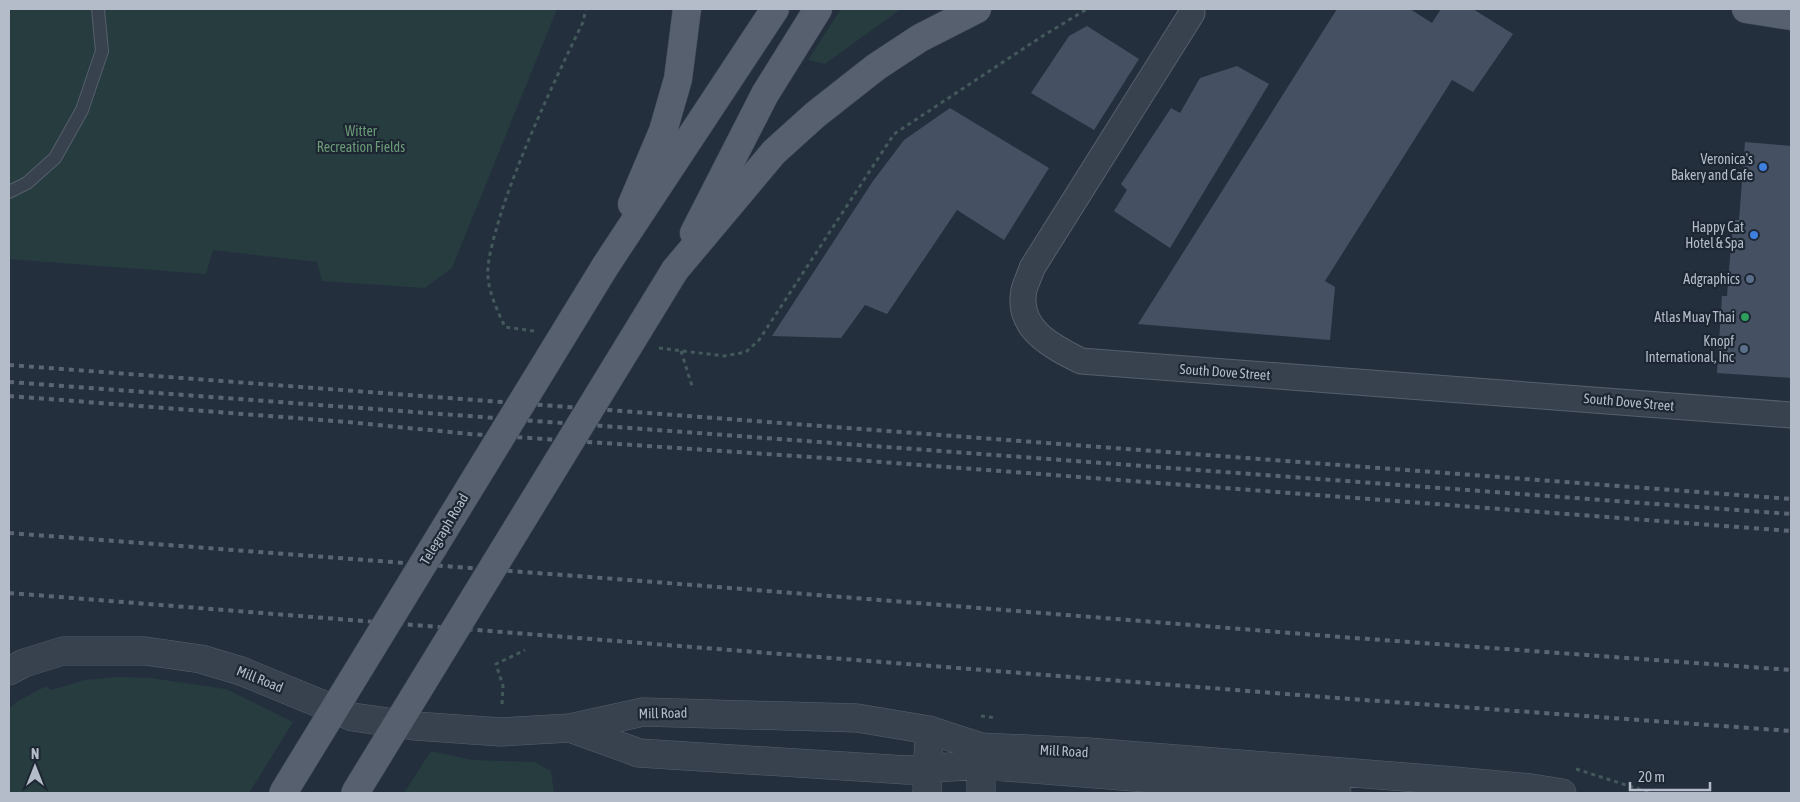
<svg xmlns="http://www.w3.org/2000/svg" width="1800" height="802" font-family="'Asap Condensed',sans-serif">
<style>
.green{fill:#263c3f}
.building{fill:#455162}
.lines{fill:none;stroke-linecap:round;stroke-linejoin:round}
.service-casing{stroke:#565f6c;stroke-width:14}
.minor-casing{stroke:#565f6c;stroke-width:27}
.tertiary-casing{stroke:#565f6c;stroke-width:29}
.primary-casing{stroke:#414a57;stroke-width:29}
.path{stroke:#44595c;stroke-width:3;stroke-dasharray:4 4;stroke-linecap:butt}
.service{stroke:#38414e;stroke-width:12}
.minor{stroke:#38414e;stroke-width:25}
.tertiary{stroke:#38414e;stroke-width:28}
.primary{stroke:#56606e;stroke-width:28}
.rail{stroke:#5a6575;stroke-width:4;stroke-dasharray:5 5;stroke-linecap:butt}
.primary-bridge-casing{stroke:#414a57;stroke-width:29;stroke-linecap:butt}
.primary-bridge{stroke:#56606e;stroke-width:28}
.shop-dot{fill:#3f7fe0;stroke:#1d2633;stroke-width:2}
.service-dot{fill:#5c6f8a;stroke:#1d2633;stroke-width:2}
.leisure-dot{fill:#2e9e5b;stroke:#1d2633;stroke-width:2}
.labels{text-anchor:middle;stroke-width:4.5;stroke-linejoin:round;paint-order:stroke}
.park-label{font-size:14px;fill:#6b9a76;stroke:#1d2633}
.poi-label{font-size:14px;fill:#b4bcc9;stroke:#1d2633;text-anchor:end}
.street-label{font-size:14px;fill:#b4bcc9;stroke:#1d2633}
</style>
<rect width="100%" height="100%" fill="#242f3e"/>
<path class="green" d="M9 9H557L452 268 425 288 322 281 317 262 213 250 206 274 9 259Z
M841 9H901L825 64 808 60Z
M118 677 150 678 226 689 293 722 249 793H9V708L18 701 46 686 51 690 86 680Z
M431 751 472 760 535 762 551 771 554 793H404Z"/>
<path class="building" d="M1337 9H1410L1432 23 1441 9H1473L1513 34 1473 92 1452 80 1325 281 1335 287 1330 340 1138 324Z
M1087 26 1139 59 1094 130 1031 93 1069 36Z
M1237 66 1269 84 1170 248 1114 211 1127 190 1121 184 1171 108 1180 113 1200 78Z
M950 108 1049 168 1004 240 957 210 887 314 865 305 841 338 772 336 873 181 904 140Z
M1745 142 1791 146V378L1717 373 1722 296H1727L1733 220H1739Z"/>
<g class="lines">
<defs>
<path id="service" d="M9 192 27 183 55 158 82 110 102 51 98 9"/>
<path id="minor" d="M1192 13 1032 268C1030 275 1026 282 1024 290 1016 329 1053 347 1081 361L1791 415"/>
<path id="tertiary" d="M9 671 24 663 63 651H145L201 659 241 671 353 717 415 726 501 732 570 728 643 712 857 718 929 730 981 747 1088 752 1443 780 1531 788 1562 793
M570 728 639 753 906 770 980 765 1337 793
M981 748V793
M927 793 929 730"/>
<path id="primary" d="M1746 9 1791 16
M632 204 663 131 678 79 687 9
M694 233 765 94 818 9
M606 265 775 9
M675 270 774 152 815 115 876 67 920 38 977 9"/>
</defs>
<use href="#service" class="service-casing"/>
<use href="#minor" class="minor-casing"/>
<use href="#tertiary" class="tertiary-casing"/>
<use href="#primary" class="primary-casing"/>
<path class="path" d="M534 331 505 327C498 312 489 293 488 277 486 260 497 227 502 210 524 145 553 84 583 22L586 9
M659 348 724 356 746 352 759 340 894 134 1041 37 1087 9
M681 351 692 386
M502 704 503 686 496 664 525 650
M981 716 997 718
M1576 769 1651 793"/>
<use href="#service" class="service"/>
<use href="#minor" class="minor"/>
<use href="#tertiary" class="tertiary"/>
<use href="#primary" class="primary"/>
<path class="rail" d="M9 365 1791 499
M9 382 1791 514
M9 396 347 422 470 434 855 460 1791 531
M9 533 655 582 1341 637 1791 670
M9 593 1337 698 1791 731"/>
<defs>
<path id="primary-bridge" d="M283 793 606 265
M355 793 675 270"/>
</defs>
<use href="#primary-bridge" class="primary-bridge-casing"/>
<use href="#primary-bridge" class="primary-bridge"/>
</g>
<g class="shop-dot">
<circle cx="1763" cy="167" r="5"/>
<circle cx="1754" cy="235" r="5"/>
</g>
<g class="service-dot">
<circle cx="1750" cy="279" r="5"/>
<circle cx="1744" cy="349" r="5"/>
</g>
<circle class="leisure-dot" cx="1745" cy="317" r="5"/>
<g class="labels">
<g class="park-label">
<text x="361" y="136">Witter<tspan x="361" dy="16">Recreation Fields</tspan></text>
</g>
<g class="poi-label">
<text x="1753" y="164">Veronica's<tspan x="1753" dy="16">Bakery and Cafe</tspan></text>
<text x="1744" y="232">Happy Cat<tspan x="1744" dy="16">Hotel &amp; Spa</tspan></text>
<text x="1740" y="284">Adgraphics</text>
<text x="1735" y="322">Atlas Muay Thai</text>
<text x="1734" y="346">Knopf<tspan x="1734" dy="16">International, Inc</tspan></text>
</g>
<g class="street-label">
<text transform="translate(1225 372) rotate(4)" y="5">South Dove Street</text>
<text transform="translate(1629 402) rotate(5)" y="5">South Dove Street</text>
<text transform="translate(444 529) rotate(-59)" y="5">Telegraph Road</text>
<text transform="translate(260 679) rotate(22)" y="5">Mill Road</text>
<text transform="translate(663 713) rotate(-1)" y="5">Mill Road</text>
<text transform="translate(1064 751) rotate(3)" y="5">Mill Road</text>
</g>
</g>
<rect width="1800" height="802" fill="none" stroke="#b4bcc9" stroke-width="20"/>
<g transform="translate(35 767)" stroke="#1d2633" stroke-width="4" paint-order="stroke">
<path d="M0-4L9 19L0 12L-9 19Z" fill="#b4bcc9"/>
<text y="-8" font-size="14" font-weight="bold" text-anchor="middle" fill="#b4bcc9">N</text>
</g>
<path d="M1630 782v8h80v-8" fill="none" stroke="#b4bcc9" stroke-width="2.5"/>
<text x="1638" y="782" font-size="15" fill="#b4bcc9" stroke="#1d2633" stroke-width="4" paint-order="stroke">20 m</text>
</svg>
